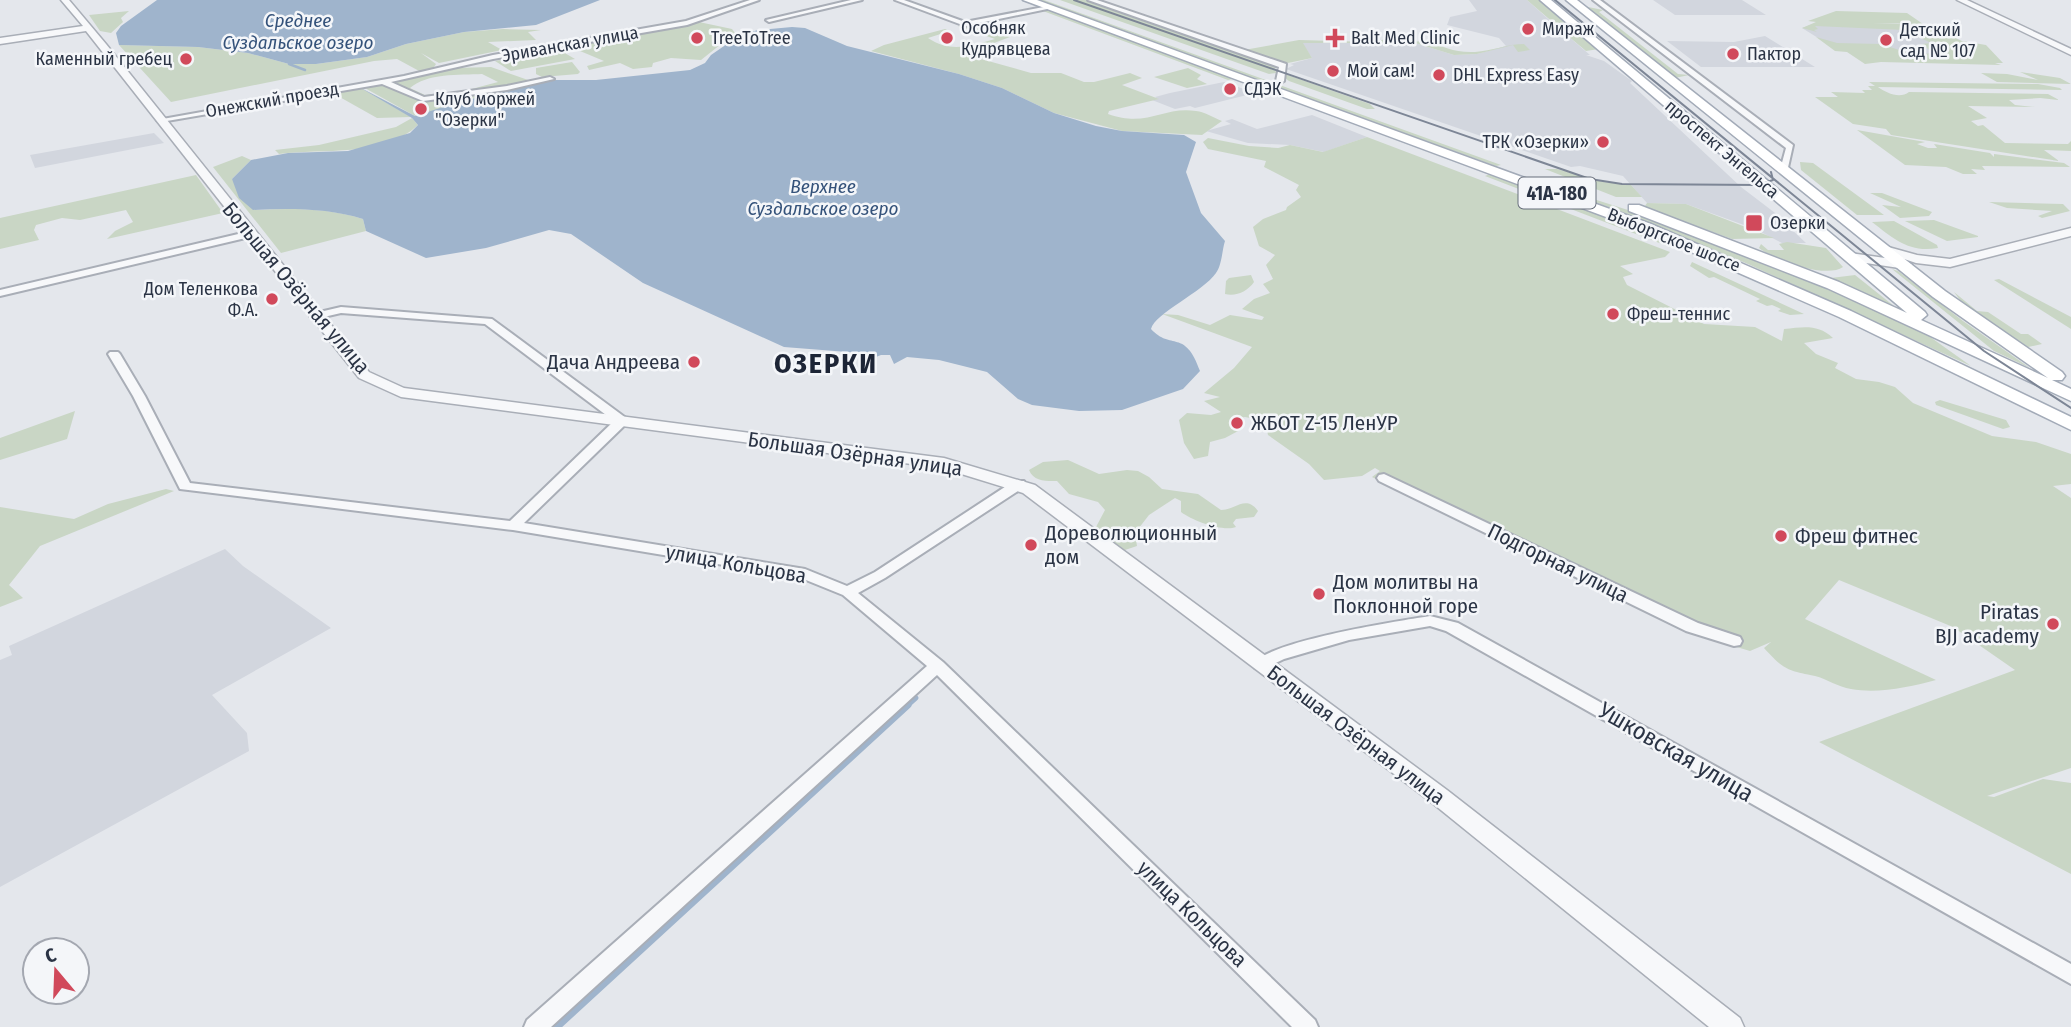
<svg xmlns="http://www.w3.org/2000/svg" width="2071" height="1027" font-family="'Fira Sans Condensed',sans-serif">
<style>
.built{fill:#d2d6de}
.green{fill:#c9d6c5;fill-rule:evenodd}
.water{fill:#9fb4cc}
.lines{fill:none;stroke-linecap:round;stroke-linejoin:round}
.stream-far2{stroke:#9fb4cc;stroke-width:2.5}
.stream-far1{stroke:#9fb4cc;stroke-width:5}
.stream{stroke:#9fb4cc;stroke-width:7}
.minor-casing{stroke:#a9aeb7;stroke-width:4}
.tertiary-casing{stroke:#a9aeb7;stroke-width:3}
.primary-casing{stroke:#a3abb8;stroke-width:3}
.minor{fill:#f7f8fa;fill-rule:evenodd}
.tertiary{fill:#f7f8fa;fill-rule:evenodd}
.primary{fill:#fff;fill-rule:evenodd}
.tram{stroke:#7d8696;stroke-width:2}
.poi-dot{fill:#d1495b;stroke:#f4f6f9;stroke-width:2.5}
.labels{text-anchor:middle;stroke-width:5;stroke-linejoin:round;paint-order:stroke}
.far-poi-label{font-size:18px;fill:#2b3445;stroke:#f4f6f9;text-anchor:start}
.far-street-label{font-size:18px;fill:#2b3445;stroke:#f4f6f9}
.far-water-label{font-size:19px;font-style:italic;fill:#34527a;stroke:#f4f6f9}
.shield{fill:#f4f6f9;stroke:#676e7b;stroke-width:2}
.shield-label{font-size:19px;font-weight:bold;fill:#2b3445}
.street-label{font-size:21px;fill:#2b3445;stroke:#f4f6f9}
.poi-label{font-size:21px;fill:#2b3445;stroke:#f4f6f9;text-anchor:start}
.near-street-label{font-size:24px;fill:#2b3445;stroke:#f4f6f9}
.district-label{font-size:28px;font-weight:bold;letter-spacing:2px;fill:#1d2536;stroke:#f4f6f9}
</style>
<rect width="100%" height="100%" fill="#e4e7ec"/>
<path class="built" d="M1469 0H1527L1556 26 1553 27 1556 31H1562L1590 55H1586L1604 61 1632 81 1630 83 1741 187 1792 226 1790 228 1806 243H1782L1755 229 1686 204 1647 203 1623 176 1580 166 1571 167 1286 69 1294 65 1290 64 1312 58 1302 43H1415L1454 55 1477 54 1506 46 1499 38 1447 25 1450 17 1477 11Z
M1653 0H1742L1766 15H1675Z
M1816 23 1923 25 1986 60 1875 59 1831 46 1802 28Z
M1765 36 1815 67H1701L1667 41 1734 42Z
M1224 82 1255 93 1195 108 1190 106 1175 109 1152 100 1158 99 1155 97 1170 93Z
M1312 115 1367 137 1324 152 1290 145 1248 143 1206 131 1231 124 1225 121 1232 119 1257 129Z
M154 133 164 143 35 168 30 155Z
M225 549 243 566 331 628 212 695 247 733 249 751 0 887V660L12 655 9 646Z"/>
<path class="green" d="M1037 0H1044L1501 165 1496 166Z
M1060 0H1086L1270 64 1275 66 1276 73 1269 74Z
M1527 0H1541L1599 49 1586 51 1562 31H1556L1552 27 1556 25Z
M1583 6 1603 10 1599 12 1678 74 1689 75 1675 78Z
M1048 10 1233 79 1228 80 1043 11Z
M129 11 121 18 123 22 111 33 100 31 89 15Z
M1836 11 1907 13 1923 24 1872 23 1923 25 1936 29 1962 41 1986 45 2003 63H1995L2001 65 1881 62 1865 64 1847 52 1835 51 1816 37 1837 43 1881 44 1914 55 1933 53 1922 44 1931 43 1904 30 1815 26 1818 29 1814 30 1817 32 1802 28 1816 22 1808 21Z
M699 22 732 29 735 33 701 60 671 58 653 63 652 67 633 69 620 63 589 70 587 66 604 61 580 51 582 45 595 41Z
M978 22 1010 37 978 49 981 59 1031 73H1061L1084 82H1094L1130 73 1142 78 1122 85 1159 99 1109 111 1108 114C1148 128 1163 106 1196 111 1205 112 1214 118 1222 121L1202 135 1122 131 1054 113 1002 88 959 74 871 51 884 45 945 29 950 31 928 38C951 53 969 46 995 39L958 26Z
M503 29 541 30 528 32 536 40 488 42 502 50 439 63 421 53 436 64 432 70 421 72 397 59 374 61 171 102 119 45 198 47 248 53 289 64H316L367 57 406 44 464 32Z
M1391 38C1404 42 1416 40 1429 43 1444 46 1453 53 1475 52 1492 51 1507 44 1524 44L1530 50 1518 52 1513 45 1477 54 1454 55 1415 43H1303L1312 58 1283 64 1244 50 1299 40 1372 42Z
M558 49 575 59 511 71 495 61Z
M572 62 580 72 578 74 542 77 536 74V68Z
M491 67 531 81 534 85 415 116 363 87 361 88 411 117 377 118 329 91 454 68ZM482 74 498 82 464 91 425 95 410 88C427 73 459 75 482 74Z
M1188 68 1201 75 1197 79 1207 84 1187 88 1154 77Z
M2020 72 2060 78 2071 84 1997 82 1981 73 2007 74 2038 80Z
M1285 74 1370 104 1375 109H1367L1289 81 1285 78Z
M1869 82 2038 84 2060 88 2062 90 1878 87C1886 93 1900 99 1909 92L2048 94 2059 100 2040 98 2009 100 2015 105 2035 107 1968 106 1987 118 1971 121 1978 126 1983 125 2005 143 2068 144 2071 141V151L2044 150 2059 161 1891 135 1886 129 1853 124 1815 97H1838L1831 92 1865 93 1862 90H1872L1868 86H1875Z
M412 118 418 125C383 158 322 148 279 154L275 150 319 145 396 127Z
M1857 130 1925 142 1917 144 1928 148H1937L1934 144 1990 153 1994 157V154L2064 163 2070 167 1982 166 1985 170 1971 169 1977 174H1963L1946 167 1905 165Z
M1367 137 1670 252 1665 257 1620 266 1633 274 1623 277 1627 285 1704 324 1755 327 1782 341 1784 329C1804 327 1818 324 1833 338L1804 343 1816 354 1838 363 1835 368 1856 379 1879 382 1895 387 1913 403 1992 436 2036 442 2071 454V484L2053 486 2071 498V768L1987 796 1994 797 2043 779 2071 783V874L1819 742 2015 670 1953 627 1839 580 1805 619 1936 680C1910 687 1878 694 1851 689 1838 687 1827 679 1815 676 1787 670 1784 670 1764 648L1771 642 1750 651 1697 635 1663 620 1372 477 1380 471 1375 468 1362 476 1324 480 1309 464 1268 435 1265 421 1245 417 1235 419 1240 430 1225 438 1210 442 1208 456 1194 459 1184 443 1179 420 1187 413 1211 415 1221 412 1204 401 1220 397 1204 393 1234 368 1252 347 1162 314 1178 315 1210 325 1230 315 1262 320 1264 317 1242 309 1254 299 1270 293 1263 284 1273 279 1266 265 1275 255 1259 246 1253 227 1263 219 1286 210 1287 207 1301 197 1296 190 1299 185 1264 167 1266 161 1208 149 1203 142 1208 138 1249 146 1278 148 1290 145 1323 152Z
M242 156 251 160 232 179 256 210C291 208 329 208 363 219L366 231 281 253 213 167Z
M1800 162 1813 163 1884 215H1857L1801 170Z
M1545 169H1557L1603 182 1631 185 1642 197H1616Z
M1490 174C1519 185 1662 232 1675 249L1485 176Z
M196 175 223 213 107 239 115 231 133 222 126 210 80 220 62 218 36 225 34 230 39 240 0 249V218Z
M1534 180 1631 211 1816 282 1926 334 1971 366 1748 264 1625 213Z
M1870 193H1882L1932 212 1929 216 1900 218 1882 205 1901 207Z
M1989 202 2063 204 2070 211 2042 218 2038 216 2052 211 2007 208Z
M1647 203 1686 204 1774 238 1732 239 1647 208 1645 206Z
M1934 220 1978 236V237L1947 241 1905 221Z
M1894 221 1937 245 1938 248C1909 253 1894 239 1872 222Z
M1787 242 1826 248 1843 267C1826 279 1775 260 1759 248L1761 244 1768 250H1784L1779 244Z
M1692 262 1804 314 1790 315 1778 311 1781 309 1772 305 1767 306 1756 301 1760 299 1714 277 1709 278 1690 266Z
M1892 269 1898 271 1963 321 2030 368 1994 351Z
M1251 275 1254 282C1248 291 1236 297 1225 294L1226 281 1229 278Z
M1855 275 1894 306 1831 278Z
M1999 279 2071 317V329L1994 280Z
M1954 292 1977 311 1988 312 2021 334H2028L2042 344 2028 347 1963 304Z
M1940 400 2006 420 2010 427 2003 429 1936 405 1935 402Z
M75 411 67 439 0 460V438Z
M1068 460 1099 474 1127 470 1138 471 1149 477 1162 489 1198 494 1221 510C1235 510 1246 494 1258 511L1254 517 1236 519 1233 523 1236 527C1223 532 1193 521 1181 512V501L1175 498 1149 515 1135 533 1137 546 1125 550 1098 532 1096 527 1105 510 1098 502 1069 494 1057 481C1046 481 1034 482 1029 470L1043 462Z
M166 489 174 491 40 546 9 585 23 598 0 607V507L74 519 108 504Z"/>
<path class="water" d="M157 0H600L536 25 464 32 406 44 367 57 316 64H289L248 53 198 47 119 45 116 33 121 26Z
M792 27 805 28 847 46 959 74 1002 88 1054 113 1096 126 1122 131 1184 135 1196 142 1186 172 1201 213 1225 241C1222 250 1222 265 1216 273 1203 292 1155 313 1151 329 1171 351 1185 328 1200 371L1183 389 1122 410 1079 411 1032 405 1018 399 987 372 939 360 907 357 894 364 890 355H881L866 361 860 353 784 347 643 283 571 234 549 230 486 248 426 258 366 231 363 219C328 208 289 208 253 210L239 198 232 179 251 160 288 153 348 151 410 133 418 125 412 118 359 87 415 116 459 102 553 80H596L690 70 705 63 711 55 740 35 758 30Z"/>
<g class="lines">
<path class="stream-far2" d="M289 64 305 70"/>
<path class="stream-far1" d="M906 707 916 698"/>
<path class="stream" d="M557 1027 908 705"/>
<defs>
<path id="minor" d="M750 0H759L687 25 493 59 391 82 424 97 507 86 550 77 554 79 507 90 423 101 382 84 161 122 157 120 404 76 493 55 686 21Z
M851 0H862L769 22 766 20Z
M895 0H904L965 22 1049 6 1052 8 965 26Z
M1088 0H1097L1286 64 1284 81 1280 83 1276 81 1279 67Z
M1593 0H1600L1793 145 1787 172 1780 170 1786 148Z
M251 231 256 234 254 236 0 296V290Z
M341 307 492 319 626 418 628 421 626 424 524 523 805 569 847 586 875 572 1014 481H1024L1026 484 1024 487 885 578 858 593 943 662 1315 1020 1318 1027H1292L937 675 551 1027H524L527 1020 927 666 843 595 801 578 513 530 180 489 133 396 108 354 110 352H118L120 354 145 396 190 483 510 521 614 421 485 324 341 313 315 319 310 316 311 314Z
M1384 474 1698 623 1740 637 1742 641 1740 645 1734 646 1686 631 1379 481 1377 478 1379 475Z
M1430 616 1458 623 2071 964V984L1446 631 1430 626 1349 640 1284 659 1261 670 1255 668 1253 664C1269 641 1398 621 1430 616Z"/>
<path id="tertiary" d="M61 0H69L106 44 369 372 404 388 944 458 1035 485 1447 790 1740 1018 1744 1027H1709L1431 802 1023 493 942 468 401 397 359 378 86 31 0 44V38L83 26Z
M1957 0H1967L2071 49V55Z
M2071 228V236L1950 267 1916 263 1875 249 1881 245 1917 255 1950 259Z
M1850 253 1906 261 1912 265 1906 269 1846 260 1844 257Z"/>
<path id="primary" d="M1023 0H1037L1651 224 1851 311 2071 417V430L1839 317 1641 230Z
M1540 0H1551L1925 312 1927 315 1921 320 2048 378 1933 297 1566 0H1577L1945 291 2062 372 2065 376 2062 380H2052L2071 389V401L1827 288 1629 211V205H1639L1839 282 1907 313Z"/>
</defs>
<use href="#minor" class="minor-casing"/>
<use href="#tertiary" class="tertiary-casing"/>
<use href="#primary" class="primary-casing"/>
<use href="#minor" class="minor"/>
<use href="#tertiary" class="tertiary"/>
<use href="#primary" class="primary"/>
<path class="tram" d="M1074 0 1590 179 1622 184 1759 185 1773 180 1771 172
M1555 0 1984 351 2071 408"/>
</g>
<g class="poi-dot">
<circle cx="1528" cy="29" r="7"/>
<circle cx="697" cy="38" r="7"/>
<circle cx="947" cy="38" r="7"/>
<path d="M1331.5 27.5h7v7h7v7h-7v7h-7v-7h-7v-7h7z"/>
<circle cx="1886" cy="40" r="7"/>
<circle cx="1733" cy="54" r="7"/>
<circle cx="186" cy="59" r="7"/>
<circle cx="1333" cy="71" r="7"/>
<circle cx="1439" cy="75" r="7"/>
<circle cx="1230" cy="89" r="7"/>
<circle cx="421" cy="109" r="7"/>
<circle cx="1603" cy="142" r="7"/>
<rect x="1745" y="214" width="18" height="18" rx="3.5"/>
<circle cx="272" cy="299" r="7"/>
<circle cx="1613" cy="314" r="7"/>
<circle cx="694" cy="362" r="7"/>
<circle cx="1237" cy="423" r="7"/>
<circle cx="1781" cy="536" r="7"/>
<circle cx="1031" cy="545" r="7"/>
<circle cx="1319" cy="594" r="7"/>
<circle cx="2053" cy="624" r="7"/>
</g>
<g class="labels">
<g class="far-poi-label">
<text x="961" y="34">Особняк<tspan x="961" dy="21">Кудрявцева</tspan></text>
<text x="1542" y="35">Мираж</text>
<text x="1900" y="36">Детский<tspan x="1900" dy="21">сад № 107</tspan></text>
<text x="711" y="44">TreeToTree</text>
<text x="1351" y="44">Balt Med Clinic</text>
<text x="1747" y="60">Пактор</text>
<text x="172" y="65" text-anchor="end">Каменный гребец</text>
<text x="1347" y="77">Мой сам!</text>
<text x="1453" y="81">DHL Express Easy</text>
<text x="1244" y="95">СДЭК</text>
<text x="435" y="105">Клуб моржей<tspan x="435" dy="21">"Озерки"</tspan></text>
<text x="1589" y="148" text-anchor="end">ТРК «Озерки»</text>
<text x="1770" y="229">Озерки</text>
<text x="258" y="295" text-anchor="end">Дом Теленкова<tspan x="258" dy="21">Ф.А.</tspan></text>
<text x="1627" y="320">Фреш-теннис</text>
</g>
<g class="far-street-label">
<text transform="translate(570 44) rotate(-10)" y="6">Эриванская улица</text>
<text transform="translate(272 100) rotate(-10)" y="6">Онежский проезд</text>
<text transform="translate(1722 149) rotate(40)" y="6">проспект Энгельса</text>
<text transform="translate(1674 240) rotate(22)" y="6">Выборгское шоссе</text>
</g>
<g class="far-water-label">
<text x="298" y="27">Среднее<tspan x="298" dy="22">Суздальское озеро</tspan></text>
<text x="823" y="193">Верхнее<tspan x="823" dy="22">Суздальское озеро</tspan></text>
</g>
<rect class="shield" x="1518.5" y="177.5" width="77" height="31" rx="5"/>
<g class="shield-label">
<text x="1557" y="200">41А-180</text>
</g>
<g class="street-label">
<text transform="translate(296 288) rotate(50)" y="7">Большая Озёрная улица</text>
<text transform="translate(855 454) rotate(8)" y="7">Большая Озёрная улица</text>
<text transform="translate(1558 563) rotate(26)" y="7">Подгорная улица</text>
<text transform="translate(736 564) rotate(10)" y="7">улица Кольцова</text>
<text transform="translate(1356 735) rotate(37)" y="7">Большая Озёрная улица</text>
<text transform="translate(1192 914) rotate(44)" y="7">улица Кольцова</text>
</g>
<g class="poi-label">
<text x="680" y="369" text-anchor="end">Дача Андреева</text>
<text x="1251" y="430">ЖБОТ Z-15 ЛенУР</text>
<text x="1045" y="540">Дореволюционный<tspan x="1045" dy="24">дом</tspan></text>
<text x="1795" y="543">Фреш фитнес</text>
<text x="1333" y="589">Дом молитвы на<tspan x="1333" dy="24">Поклонной горе</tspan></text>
<text x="2039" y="619" text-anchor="end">Piratas<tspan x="2039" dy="24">BJJ academy</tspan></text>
</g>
<g class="near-street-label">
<text transform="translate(1676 752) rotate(30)" y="8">Ушковская улица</text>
</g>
<g class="district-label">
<text x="826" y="373">ОЗЕРКИ</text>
</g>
</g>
<g transform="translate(56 971) rotate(341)"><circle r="33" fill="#f4f6f9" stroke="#a4a8b1" stroke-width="2"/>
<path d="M0-5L12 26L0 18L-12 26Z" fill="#d1495b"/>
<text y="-10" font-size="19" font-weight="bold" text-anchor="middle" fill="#2b3445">С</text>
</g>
</svg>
